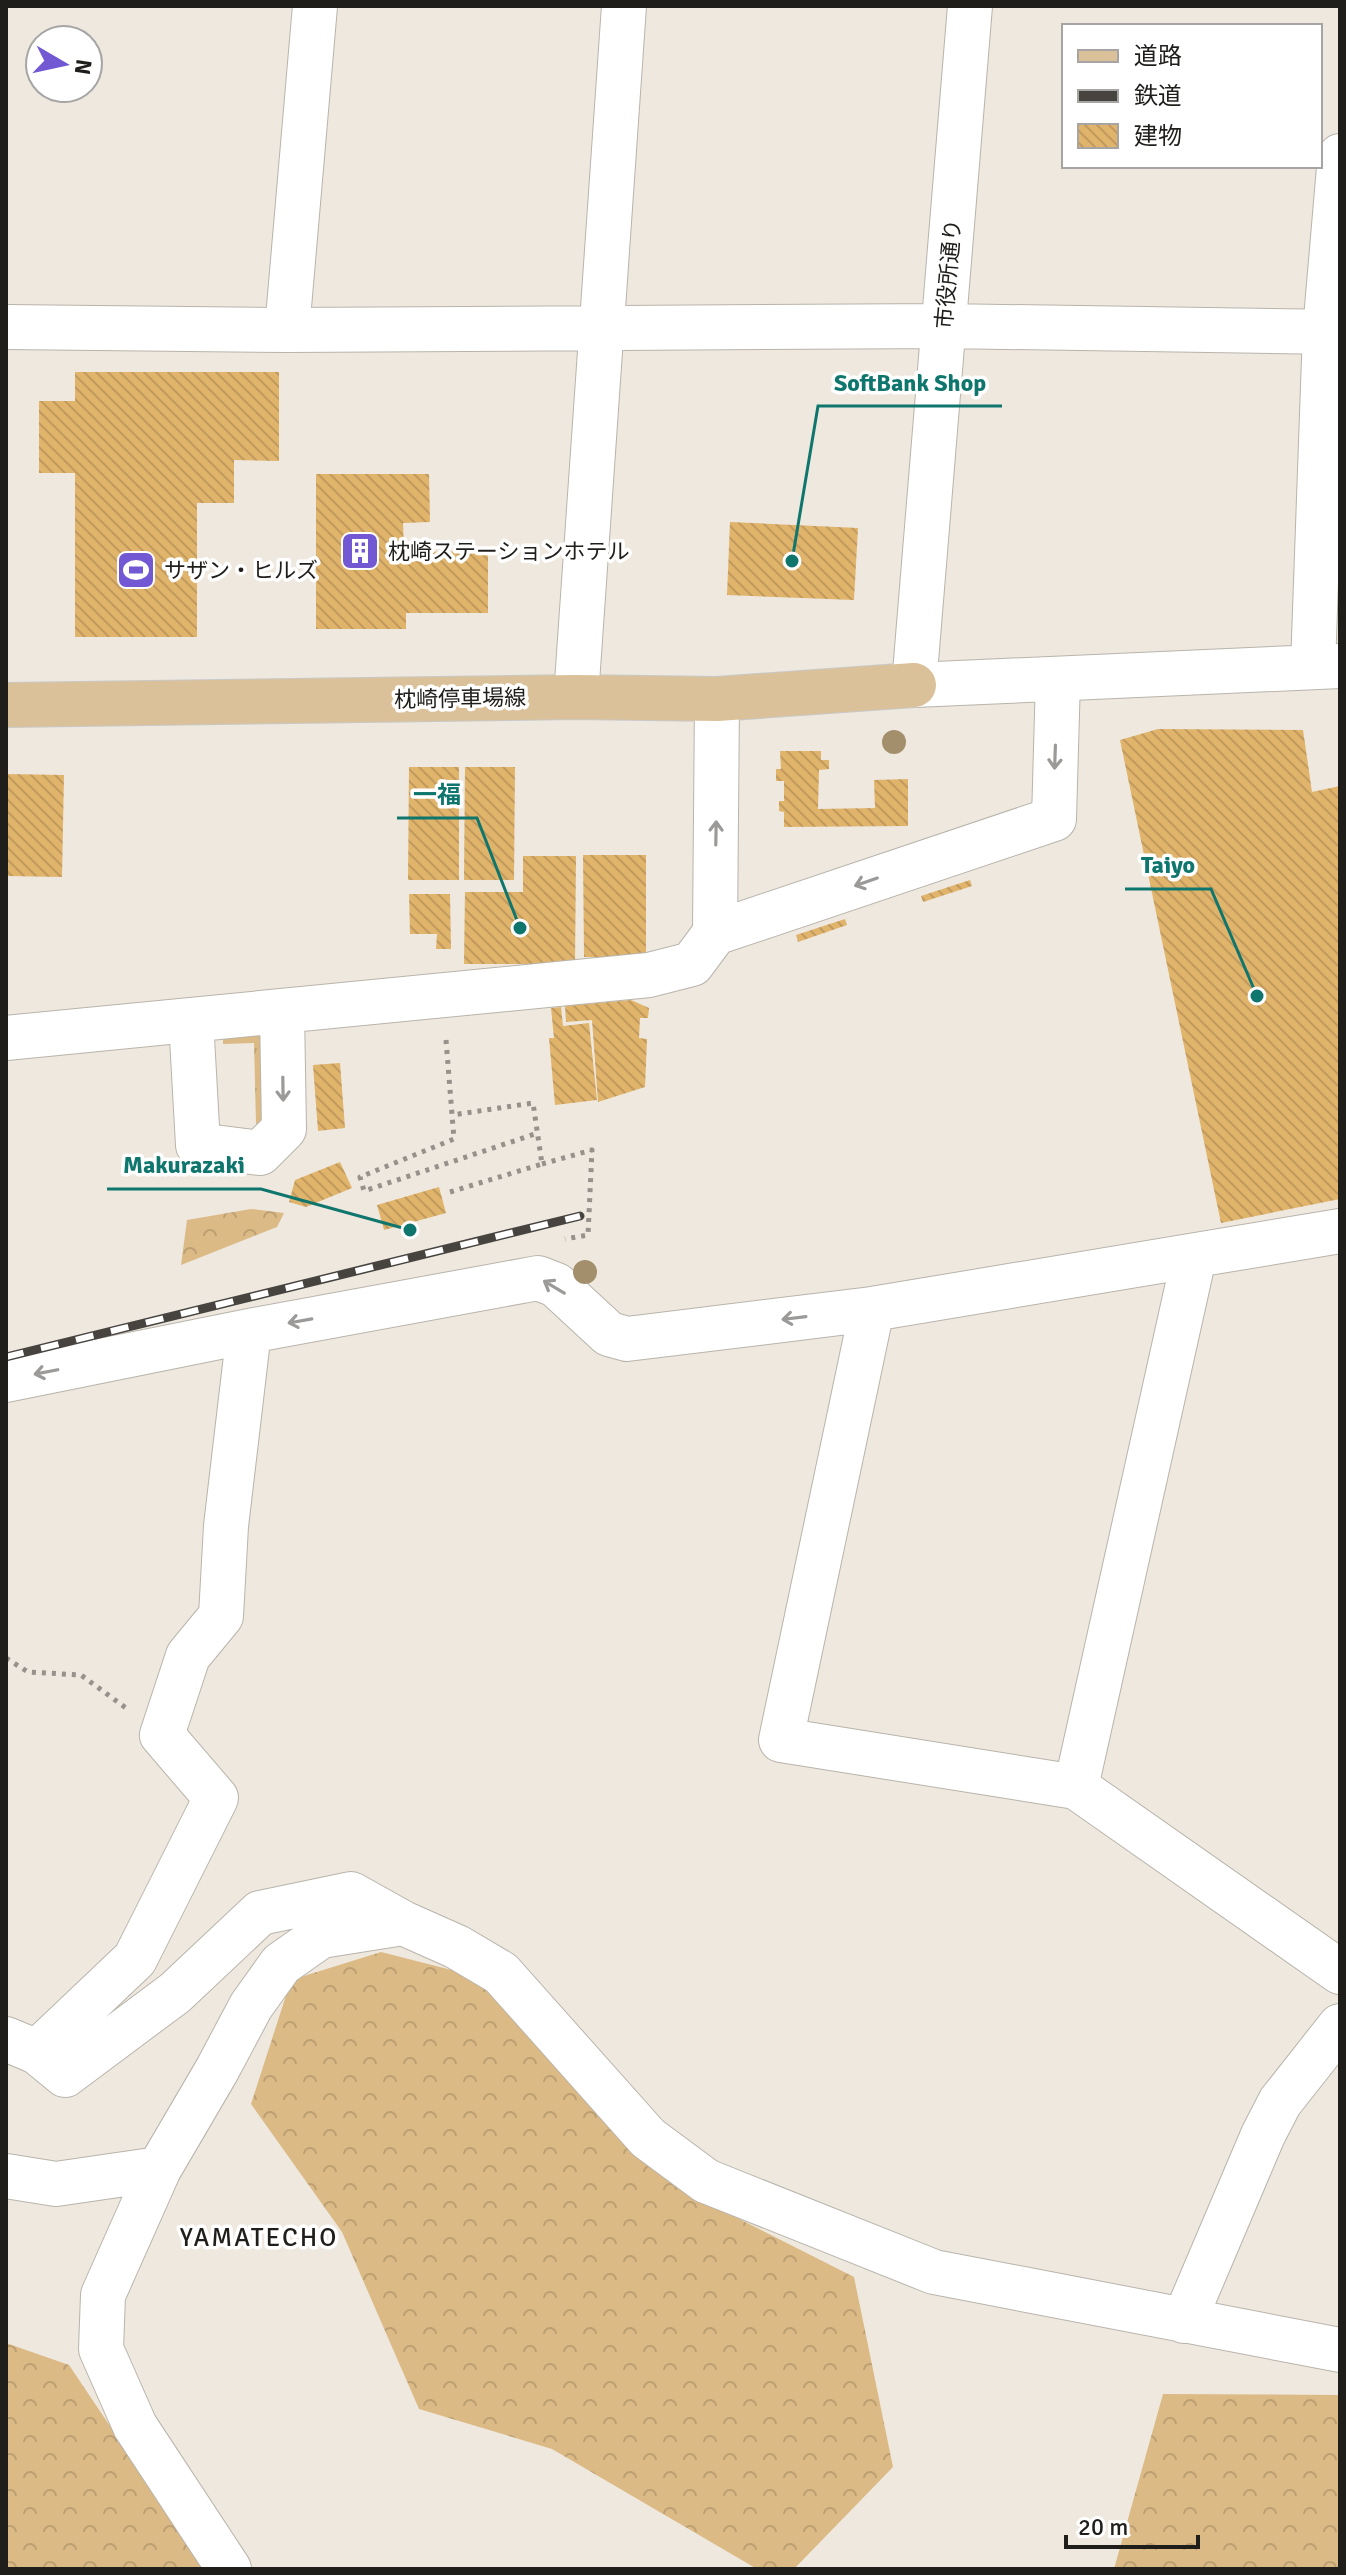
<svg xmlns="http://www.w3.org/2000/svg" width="1346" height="2575" font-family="Signika,'Noto Sans JP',sans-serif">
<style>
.grass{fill:url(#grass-tufts)}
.forest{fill:url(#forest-crowns)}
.building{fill:url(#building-back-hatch)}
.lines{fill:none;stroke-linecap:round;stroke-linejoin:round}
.minor-casing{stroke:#b9b4ab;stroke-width:46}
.major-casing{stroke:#c9c9c8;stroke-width:46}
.path{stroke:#96918b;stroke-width:5;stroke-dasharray:4 6;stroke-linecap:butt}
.minor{stroke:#fff;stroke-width:44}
.major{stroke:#dac199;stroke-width:44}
.rail-casing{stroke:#474440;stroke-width:9}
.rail{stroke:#fff;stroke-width:6;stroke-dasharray:18;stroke-linecap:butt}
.tree{fill:#a38f6c}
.oneway{stroke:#9b9a98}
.labels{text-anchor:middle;stroke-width:7;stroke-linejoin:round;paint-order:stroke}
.street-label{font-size:22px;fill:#201e1b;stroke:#fff}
.poi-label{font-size:22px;fill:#201e1b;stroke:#fff;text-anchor:start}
.quarter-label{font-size:26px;letter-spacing:2px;fill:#201e1b;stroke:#fff}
.leader{fill:none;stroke:#0f766e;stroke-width:3}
.callout-dot{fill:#0f766e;stroke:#fff;stroke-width:3}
.callout-label{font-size:24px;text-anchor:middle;font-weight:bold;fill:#0f766e;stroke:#fff;stroke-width:7;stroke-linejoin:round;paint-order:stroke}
</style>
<defs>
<pattern id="grass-tufts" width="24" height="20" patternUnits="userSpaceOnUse" patternTransform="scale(2)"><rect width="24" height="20" fill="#dcba85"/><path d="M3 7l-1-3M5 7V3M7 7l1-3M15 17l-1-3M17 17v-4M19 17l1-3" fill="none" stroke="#bc9f72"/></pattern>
<pattern id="forest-crowns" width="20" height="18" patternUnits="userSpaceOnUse" patternTransform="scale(2)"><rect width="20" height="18" fill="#dcba85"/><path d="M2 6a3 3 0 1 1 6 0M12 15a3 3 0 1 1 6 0" fill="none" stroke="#bc9f72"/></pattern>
<pattern id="building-back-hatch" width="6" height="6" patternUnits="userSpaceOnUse" patternTransform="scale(2)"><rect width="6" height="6" fill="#e1b46c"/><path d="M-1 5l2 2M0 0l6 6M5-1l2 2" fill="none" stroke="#c19a5d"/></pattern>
</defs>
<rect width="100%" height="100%" fill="#eee8df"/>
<path class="grass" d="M267 1035 270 1123 256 1124 254 1043 223 1044V1036Z"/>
<path class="forest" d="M251 1209 284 1213 277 1227 181 1265 187 1220Z
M381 1952 487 1979 674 2186 854 2277 893 2467 794 2569H757L552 2449 419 2409 342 2232 251 2104 291 1980Z
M6 2343 69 2365 206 2569H6Z
M1163 2394 1340 2395V2569H1114Z"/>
<path class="building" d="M75 372H279V461L234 460V503H197V637H75V473H39V401H75Z
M316 474H429L430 522 403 523 404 552 488 551V613H406V629H316Z
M730 522 858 528 854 600 727 595Z
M1158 729 1303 730 1312 792 1340 786V1199L1221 1223 1120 740Z
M780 751H821V760H829V769L819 770 818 809 875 808 874 780 908 779V826L784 827V812L779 811V801H784V781H776V769H781Z
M409 767H459V880H408Z
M465 767H515L514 880H464Z
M6 774 64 775 62 877 6 876Z
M583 855H646V957H584Z
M523 856H576L575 964H464L465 892H523Z
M970 880 972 886 923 902 921 896Z
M409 894H450L451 949H436L437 934H410Z
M845 919 847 925 798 942 796 935Z
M631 1000 649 1008 648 1018H640L639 1038 647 1039 645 1087 598 1102 592 1020 566 1022 565 1006Z
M561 1007 563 1026 589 1023 597 1100 555 1105 549 1038H554L551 1008Z
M340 1063 345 1128 318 1131 313 1065Z
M340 1162 352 1188 306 1207 289 1202 295 1180Z
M439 1187 446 1213 384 1230 377 1205Z"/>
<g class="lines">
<defs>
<path id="minor" d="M970 6 914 685 1340 666
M6 327 287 330 943 326 1340 332
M287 330 315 6
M1313 666 1325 331 1340 156
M576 697 624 6
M717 699 715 933 1054 819 1058 679
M191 1020 198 1145 260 1153 284 1129 282 1011
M6 1038 649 975 692 964 715 933
M1340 1231 872 1309 781 1740 1076 1787 1340 1972
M6 1380 249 1331 538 1278 556 1285 609 1334 627 1339 872 1309
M1076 1787 1194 1257
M6 2039 37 2052 135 1959 216 1798 162 1735 188 1656 221 1616 226 1526 249 1331
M37 2052 65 2075 175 1993 260 1913 351 1894 403 1923
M6 2176 56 2184 159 2169
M1184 2321 1263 2135 1280 2102 1340 2026
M229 2569 135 2426 101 2349 103 2295 159 2169 217 2070 251 2006 281 1964 321 1936 403 1923 457 1947 501 1973 648 2138 706 2181 934 2272 1340 2350"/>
<path id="major" d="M6 705 576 697 717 699 914 685"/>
</defs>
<use href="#minor" class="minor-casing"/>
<use href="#major" class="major-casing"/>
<path class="path" d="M446 1040 454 1139 360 1177 364 1191 538 1133
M542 1164 592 1150 588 1235 565 1239
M450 1192 542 1164 533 1103 452 1115
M6 1658 28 1672 81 1675 126 1708"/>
<use href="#minor" class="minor"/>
<use href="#major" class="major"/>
<defs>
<path id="rail" d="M6 1357 580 1216"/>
</defs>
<use href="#rail" class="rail-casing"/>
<use href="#rail" class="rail"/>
</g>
<g class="tree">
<circle cx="894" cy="742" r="12"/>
<circle cx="585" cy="1272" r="12"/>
</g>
<defs><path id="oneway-shaft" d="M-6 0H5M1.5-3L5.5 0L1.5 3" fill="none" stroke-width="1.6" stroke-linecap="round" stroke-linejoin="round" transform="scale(2)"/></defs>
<g class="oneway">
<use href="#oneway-shaft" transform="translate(1055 757) rotate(92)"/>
<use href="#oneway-shaft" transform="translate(716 833) rotate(-89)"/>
<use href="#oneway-shaft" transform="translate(866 882) rotate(161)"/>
<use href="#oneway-shaft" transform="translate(283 1089) rotate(89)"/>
<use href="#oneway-shaft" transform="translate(554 1287) rotate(-149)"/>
<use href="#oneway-shaft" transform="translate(794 1318) rotate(173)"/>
<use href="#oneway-shaft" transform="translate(300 1321) rotate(170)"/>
<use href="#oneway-shaft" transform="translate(46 1372) rotate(169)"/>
</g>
<defs>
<symbol id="building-square" viewBox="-11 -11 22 22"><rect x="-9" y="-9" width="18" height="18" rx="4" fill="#7259d3" stroke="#fff"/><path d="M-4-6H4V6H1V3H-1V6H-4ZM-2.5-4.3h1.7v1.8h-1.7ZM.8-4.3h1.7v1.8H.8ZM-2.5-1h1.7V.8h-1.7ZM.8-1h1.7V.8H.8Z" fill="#fff"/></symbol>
<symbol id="stadium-square" viewBox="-11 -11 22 22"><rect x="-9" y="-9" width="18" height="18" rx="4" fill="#7259d3" stroke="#fff"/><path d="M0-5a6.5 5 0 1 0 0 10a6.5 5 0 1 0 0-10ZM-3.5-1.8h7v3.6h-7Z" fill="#fff"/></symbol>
</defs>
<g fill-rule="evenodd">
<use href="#building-square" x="338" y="529" width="44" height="44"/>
<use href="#stadium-square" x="114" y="548" width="44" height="44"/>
</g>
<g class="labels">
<g class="street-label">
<text transform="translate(948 274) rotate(-85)" y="8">市役所通り</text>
<text transform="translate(460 698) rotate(-1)" y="8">枕崎停車場線</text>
</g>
<g class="poi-label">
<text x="388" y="559">枕崎ステーションホテル</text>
<text x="164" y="578">サザン・ヒルズ</text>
</g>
<g class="quarter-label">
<text x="259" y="2246">YAMATECHO</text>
</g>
</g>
<path class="leader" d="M792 561L818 406H1002M520 928L477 818H397M1257 996L1211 889H1125M410 1230L261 1189H107"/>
<g class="callout-dot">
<circle cx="792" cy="561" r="8"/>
<circle cx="520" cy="928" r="8"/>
<circle cx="1257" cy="996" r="8"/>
<circle cx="410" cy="1230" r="8"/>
</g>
<g class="callout-label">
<text x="910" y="391">SoftBank Shop</text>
<text x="437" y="803">一福</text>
<text x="1168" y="873">Taiyo</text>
<text x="184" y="1173">Makurazaki</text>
</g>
<rect width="1346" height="2575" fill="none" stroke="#201e1b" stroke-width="16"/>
<rect x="1062" y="24" width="260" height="144" fill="#ffffff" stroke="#a6a5a4" stroke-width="2"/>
<rect x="1078" y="50" width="40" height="12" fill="#dac199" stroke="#a6a5a4" stroke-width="2"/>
<text x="1134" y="64" font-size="24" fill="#201e1b">道路</text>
<rect x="1078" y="90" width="40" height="12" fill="#474440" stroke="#a6a5a4" stroke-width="2"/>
<text x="1134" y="104" font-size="24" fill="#201e1b">鉄道</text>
<rect x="1078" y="124" width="40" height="24" fill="url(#building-back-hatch)" stroke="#a6a5a4" stroke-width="2"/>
<text x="1134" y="144" font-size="24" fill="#201e1b">建物</text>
<g transform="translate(64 64) rotate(99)"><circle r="38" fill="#ffffff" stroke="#a6a5a4" stroke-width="2"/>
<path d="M0-6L14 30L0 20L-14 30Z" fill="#7259d3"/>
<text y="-12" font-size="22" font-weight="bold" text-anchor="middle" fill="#201e1b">N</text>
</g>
<path d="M1066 2535v12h132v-12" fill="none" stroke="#201e1b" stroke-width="4"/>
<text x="1078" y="2535" font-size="24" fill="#201e1b" stroke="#ffffff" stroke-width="6" paint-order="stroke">20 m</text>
</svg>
